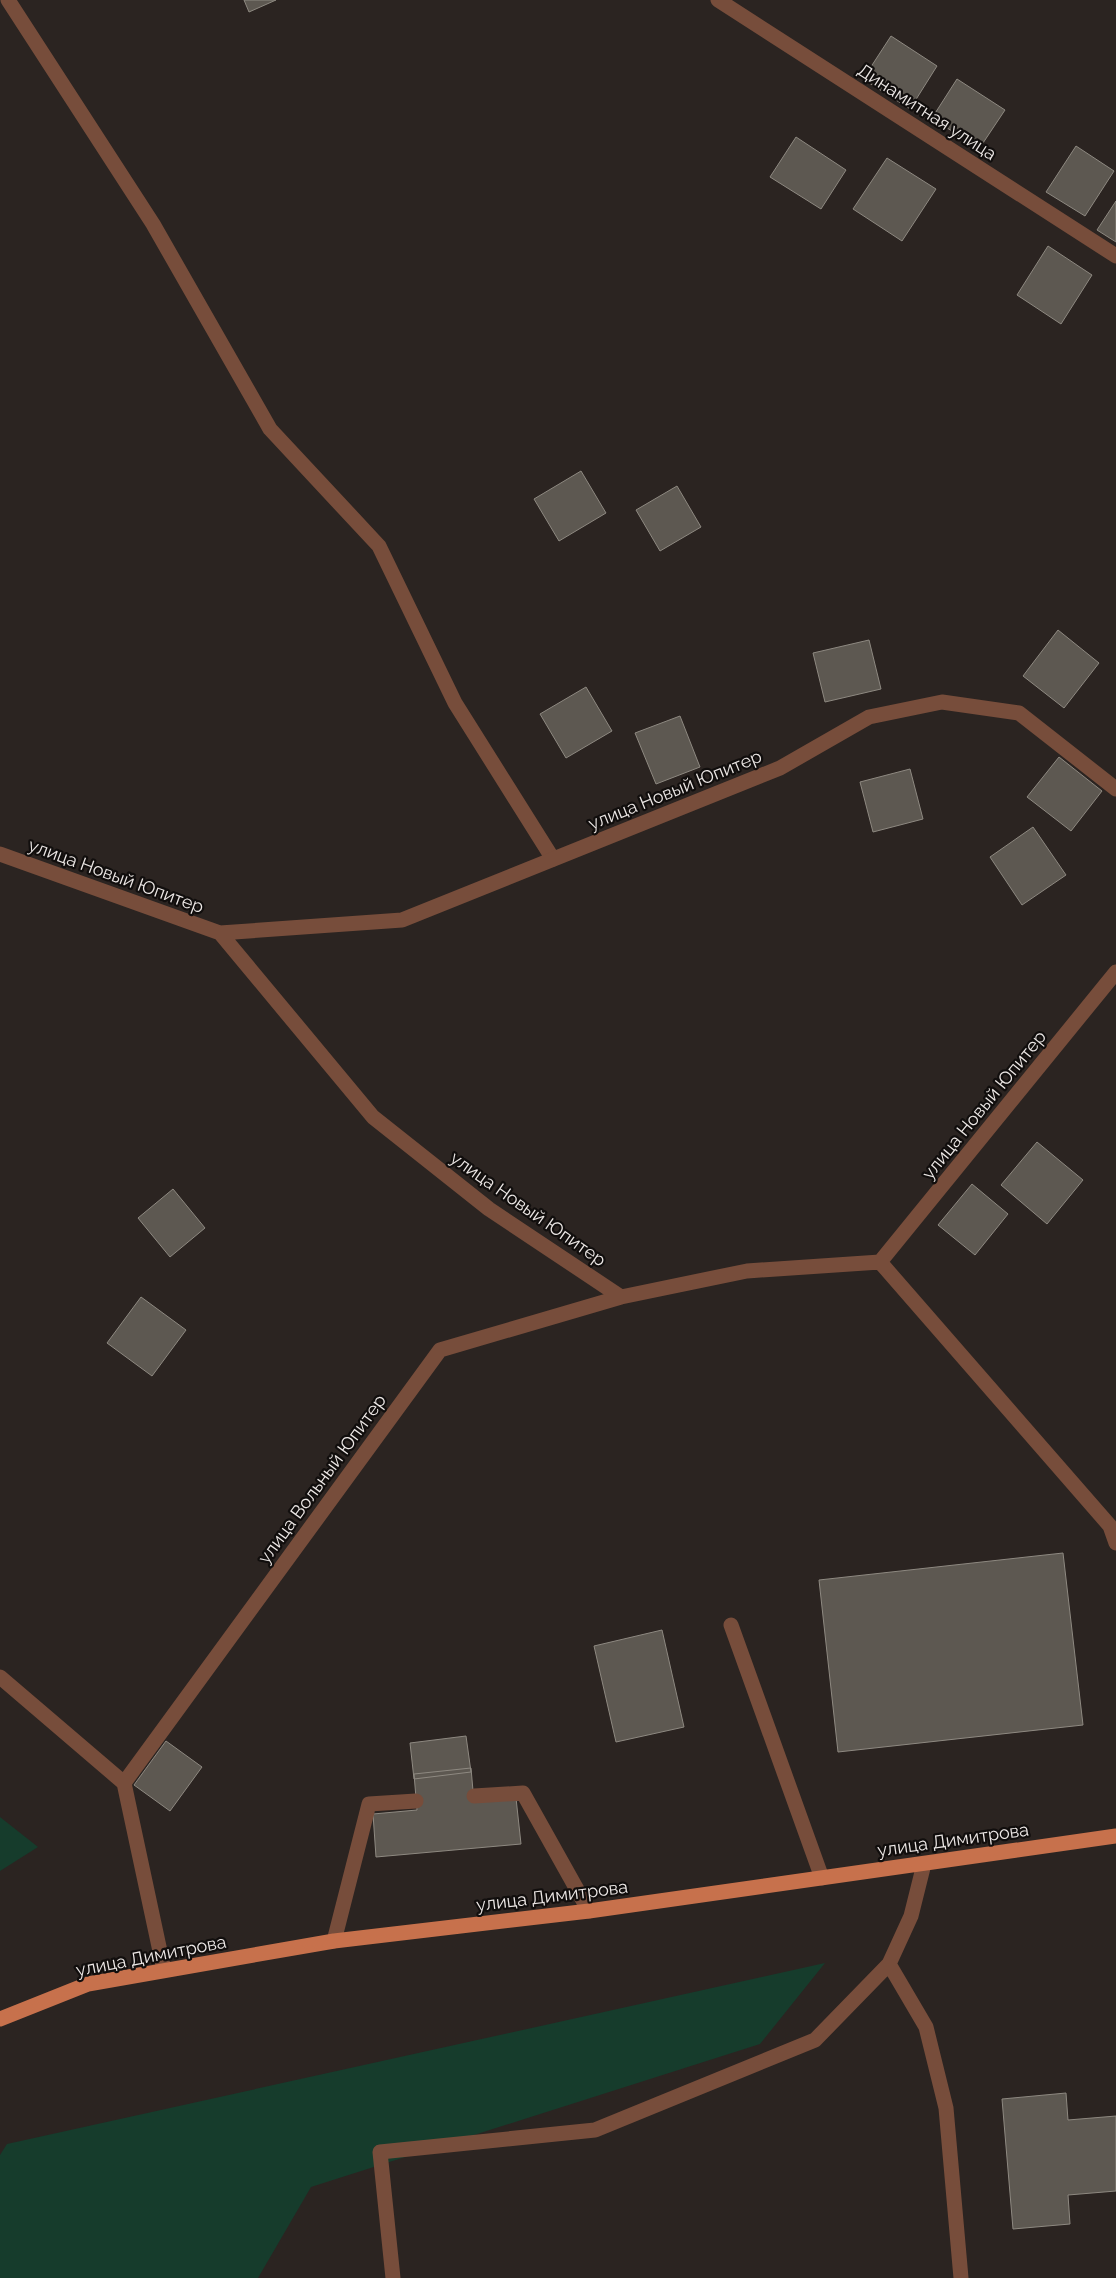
<svg xmlns="http://www.w3.org/2000/svg" width="1116" height="2278" font-family="Raleway,sans-serif">
<style>
.green{fill:#163c2c}
.building{fill:#5d5851;stroke:#8e8981}
.lines{fill:none;stroke-linecap:round;stroke-linejoin:round}
.lane{stroke:#774d3b;stroke-width:15}
.street{stroke:#774d3b;stroke-width:15}
.primary{stroke:#c7714c;stroke-width:15}
.labels{text-anchor:middle;stroke-width:4.5;stroke-linejoin:round;paint-order:stroke}
.street-label{font-size:18px;fill:#ede8e6;stroke:#110e0d}
</style>
<rect width="100%" height="100%" fill="#2b2421"/>
<path class="green" d="M0 1817 38 1847 0 1871Z
M825 1963 760 2044 311 2187 258 2278H0V2155L7 2144Z"/>
<path class="building" d="M244 0H276L249 12Z
M891 36 937 66 910 109 863 79Z
M957 79 1005 110 979 149 932 118Z
M796 137 846 170 821 209 770 177Z
M1076 146 1114 171 1085 216 1046 192Z
M887 158 936 189 902 241 853 209Z
M1116 201V242L1097 230Z
M1048 246 1092 275 1061 324 1017 295Z
M581 471 606 513 559 541 534 499Z
M677 486 701 527 660 551 636 510Z
M1058 630 1099 663 1064 708 1023 676Z
M869 640 881 689 825 702 813 653Z
M586 687 612 731 566 758 540 714Z
M680 716 700 767 656 784 635 733Z
M1059 757 1102 791 1071 831 1027 797Z
M910 769 923 819 873 832 860 782Z
M1033 827 1066 875 1022 905 990 857Z
M1037 1142 1083 1180 1047 1224 1001 1185Z
M972 1184 1008 1214 975 1255 938 1225Z
M173 1189 205 1228 170 1257 138 1218Z
M141 1297 186 1330 152 1376 107 1343Z
M1063 1553 1083 1725 838 1752 819 1580Z
M662 1630 684 1727 616 1742 594 1646Z
M466 1736 471 1772 414 1779 410 1743Z
M166 1741 202 1767 170 1811 134 1785Z
M471 1768 474 1802 516 1798 521 1844 376 1857 373 1814 417 1810 414 1774Z
M1066 2093 1068 2120 1116 2116V2191L1068 2195 1070 2224 1013 2229 1002 2099Z"/>
<g class="lines">
<path class="lane" d="M8 0 153 224 270 429 379 546 455 703 553 859
M731 1625 822 1878
M474 1796 523 1793 589 1911
M334 1941 369 1804 416 1801
M889 1964 926 2027 946 2108 961 2278
M393 2278 380 2152 595 2130 815 2040 889 1964 911 1916 924 1864"/>
<path class="street" d="M718 0 1116 256
M0 854 220 933 402 920 780 768 869 717 942 702 1019 713 1116 789
M220 933 373 1117 489 1209 621 1297 747 1271 880 1262
M1116 972 880 1262 1110 1526 1116 1543
M0 1677 124 1783
M164 1970 124 1783 440 1350 621 1297"/>
<path class="primary" d="M0 2019 88 1984 334 1941 589 1911 1116 1836"/>
</g>
<g class="labels">
<g class="street-label">
<text transform="translate(927 112) rotate(33)" y="6">Динамитная улица</text>
<text transform="translate(675 790) rotate(-22)" y="6">улица Новый Юпитер</text>
<text transform="translate(116 876) rotate(20)" y="6">улица Новый Юпитер</text>
<text transform="translate(984 1105) rotate(-51)" y="6">улица Новый Юпитер</text>
<text transform="translate(528 1209) rotate(35)" y="6">улица Новый Юпитер</text>
<text transform="translate(322 1479) rotate(-54)" y="6">улица Вольный Юпитер</text>
<text transform="translate(953 1840) rotate(-8)" y="6">улица Димитрова</text>
<text transform="translate(552 1896) rotate(-7)" y="6">улица Димитрова</text>
<text transform="translate(151 1956) rotate(-11)" y="6">улица Димитрова</text>
</g>
</g>
</svg>
